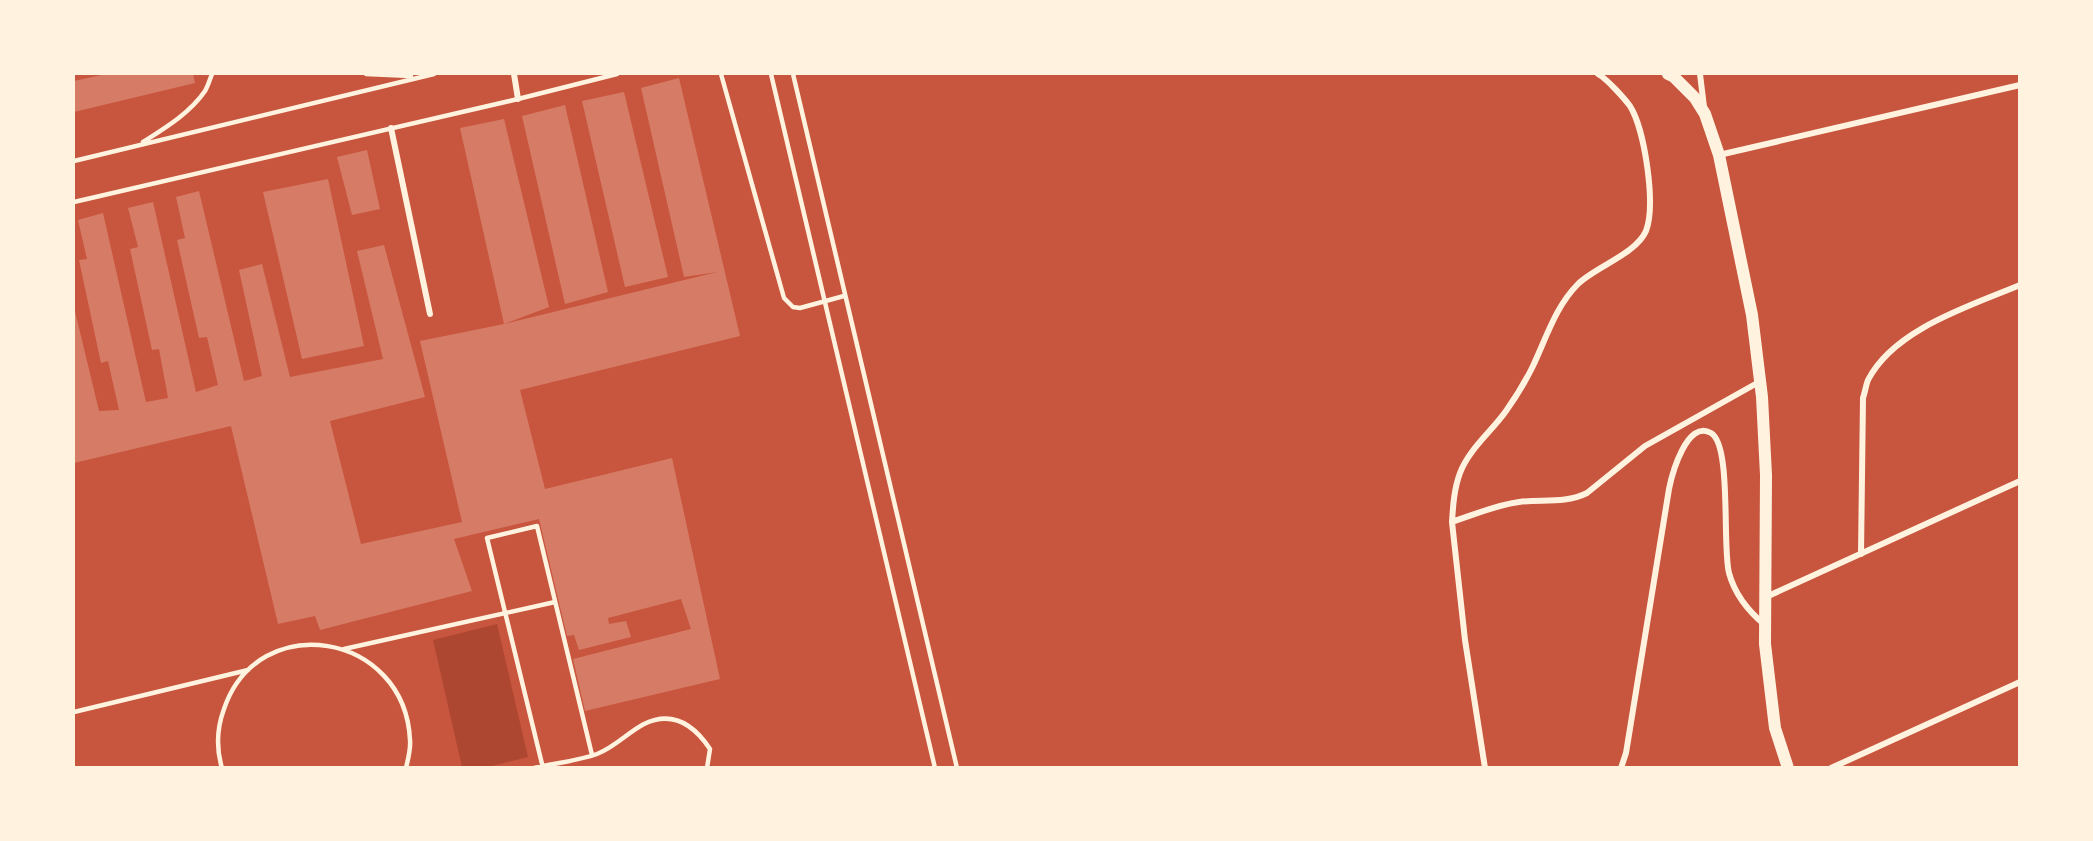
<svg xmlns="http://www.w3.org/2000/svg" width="2093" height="841" font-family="Rubik,sans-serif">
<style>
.green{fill:#ae4732}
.pier{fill:#c8553d}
.building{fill:#d67c66}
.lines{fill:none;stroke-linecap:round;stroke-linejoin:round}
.service{stroke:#fff3e0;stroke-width:4.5}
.minor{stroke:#fff3e0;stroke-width:6}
.secondary{stroke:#fff3e0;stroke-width:12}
</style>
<rect width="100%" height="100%" fill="#c8553d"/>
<path class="green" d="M497 624 528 757 488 767H462L433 640Z"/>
<path class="pier" d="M162 759 165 761 166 768H137L139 765Z"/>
<path class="building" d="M106 74H193L195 83 74 112V81Z
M679 78 740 336 520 390 545 489 672 458 720 679 585 711 573 659 691 629 681 599 608 618 609 624 626 621 631 637 579 650 574 635 567 636 539 519 454 539 472 591 320 630 315 616 278 624 231 426 74 463V307L99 411 119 410 108 361 101 363 79 260 87 259 78 220 103 213 146 402 168 398 159 349 152 350 130 249 138 247 128 208 153 202 196 392 218 385 207 337 199 338 177 240 185 238 176 197 199 191 244 381 262 376 239 270 262 264 290 377 383 359 357 251 384 245 425 397 330 421 361 544 462 522 420 341 504 324 460 128 504 119 549 307 504 324 717 272 684 277 641 88Z
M624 92 668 277 625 287 582 101Z
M565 105 608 292 565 304 522 116Z
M367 150 380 209 352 215 337 157Z
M328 179 364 346 302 359 263 192Z"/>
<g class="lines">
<path class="service" d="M366 74 411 76
M721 74 784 298 793 307 800 308 844 296
M771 74 935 768
M793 74 957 768
M143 142C165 128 190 113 205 91 208 86 210 79 212 74
M74 161 434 74
M74 202 518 99 617 74
M344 649 555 602
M74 712 248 670
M222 768C216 748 217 728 224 709 258 608 405 632 410 740 411 749 408 759 406 768
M534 768C555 763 578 761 597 754 615 747 627 733 644 724 673 710 694 725 710 749L707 768
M543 768 487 538 537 526 592 755"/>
<path class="minor" d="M514 74 518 99
M1700 74 1704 107
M391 128 430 314
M1719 155 2020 85
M1452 522C1453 506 1454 489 1460 473 1469 449 1492 431 1506 411 1516 397 1525 382 1532 368 1546 339 1555 307 1578 284 1595 267 1636 254 1646 231 1656 205 1645 130 1630 106 1624 98 1607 79 1598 74
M1861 554 1863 398C1865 392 1866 385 1868 380 1894 329 1970 306 2020 285
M1766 597 2020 481
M1485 768 1465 640 1452 522C1473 515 1496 505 1519 502 1542 499 1565 504 1587 493L1645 446 1759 382
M1621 768 1626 753 1669 489C1672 474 1687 419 1711 433 1732 445 1722 546 1729 573 1735 595 1748 611 1765 625
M1831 768 2020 682"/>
<path class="secondary" d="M1668 74 1674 77 1695 98 1705 114 1719 155 1752 315 1762 397 1766 475 1765 644 1775 728 1788 768"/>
</g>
<rect width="2093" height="841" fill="none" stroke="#fff3e0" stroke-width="150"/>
</svg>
